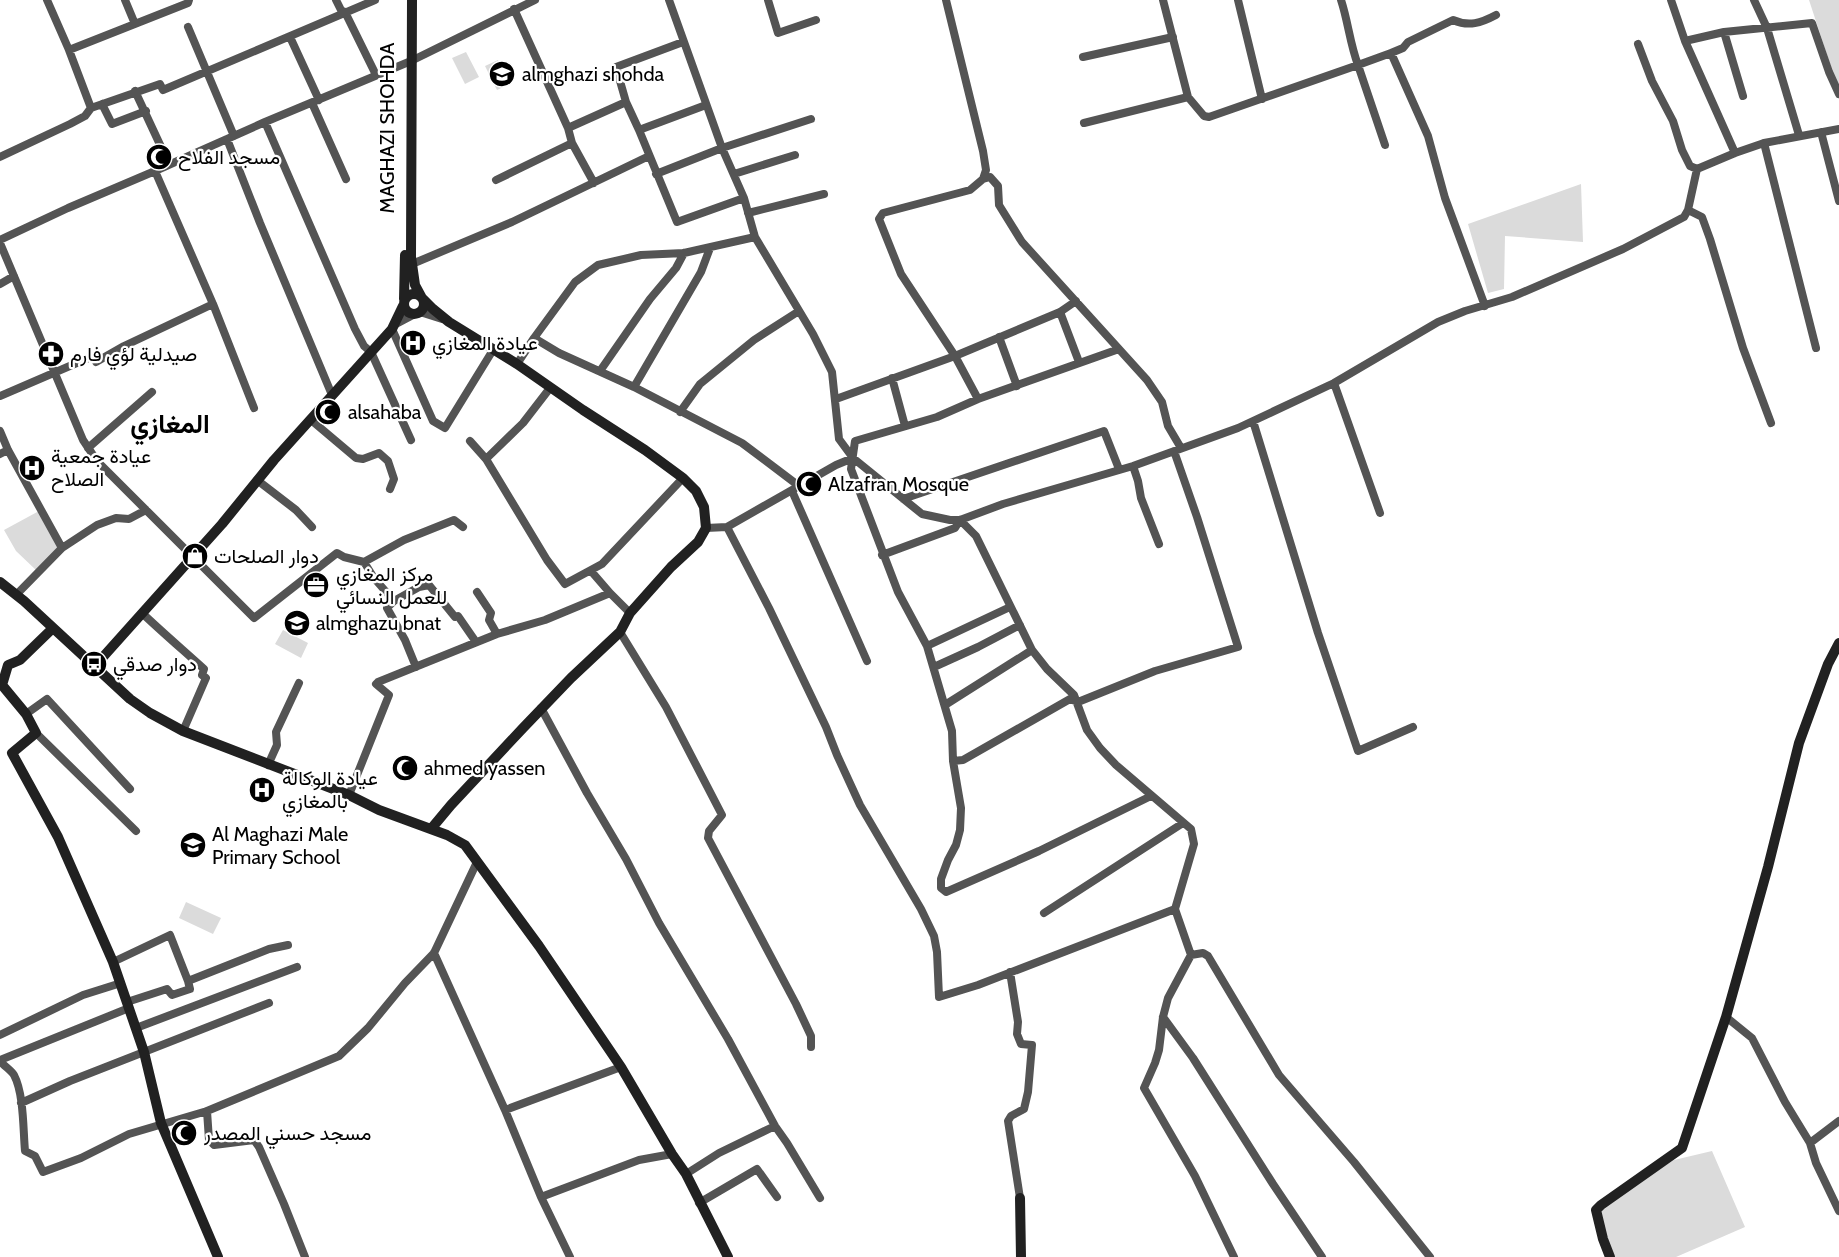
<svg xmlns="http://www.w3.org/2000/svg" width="1839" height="1257" font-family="Cabin,Vazirmatn,sans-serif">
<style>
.green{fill:#dbdbdb}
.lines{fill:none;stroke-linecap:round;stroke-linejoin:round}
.street{stroke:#545454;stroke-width:8}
.secondary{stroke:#212121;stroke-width:10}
.labels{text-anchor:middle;stroke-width:4.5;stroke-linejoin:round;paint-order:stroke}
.poi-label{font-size:20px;fill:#000;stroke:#fff;text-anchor:start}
.street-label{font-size:20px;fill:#000;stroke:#fff}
.district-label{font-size:26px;font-weight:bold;fill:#000;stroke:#fff}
</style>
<rect width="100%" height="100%" fill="#fff"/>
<path class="green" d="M1809 0H1839V88L1834 76Z
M466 52 479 77 465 84 452 58Z
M498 60 510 84 497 90 485 66Z
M1581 184 1583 242 1505 236 1504 289 1488 293 1468 224Z
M39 511 61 548 37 571 16 551 4 530Z
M283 630 308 643 301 658 275 644Z
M186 902 221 918 213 934 179 918Z
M1712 1151 1745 1227 1676 1257H1610L1597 1207 1674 1160Z"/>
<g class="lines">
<path class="street" d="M47 0 69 50 91 108 160 84 163 90 375 0
M125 0 135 24
M336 0 341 10 345 12 376 75
M669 0 722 148 744 198 755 237 813 334 832 372 839 439 853 458
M768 0 778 33 816 20
M946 0 983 151 986 170 983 179 970 190 883 213 879 219 901 274 955 356 978 399
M1163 0 1188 97 1204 116 1209 117 1358 65 1385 145
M1238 0 1262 99
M1341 0C1348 21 1350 44 1358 65L1391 53 1428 136 1445 198 1485 306
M1671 0 1685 41 1735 153
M1754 0 1767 28 1799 135
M514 9 568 128 572 143 594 183
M188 27 234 136
M1724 32 1743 96
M290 37 319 100
M1685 41 1724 32 1812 23 1829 72 1839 94
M683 42 616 67 626 102 639 130 677 222 744 198
M1638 44 1652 81 1673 121 1682 150 1690 166 1697 169
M69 50 188 3 189 0
M1391 53 1403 48 1408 42 1453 20C1469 27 1481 23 1496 15
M1083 57 1173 37
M135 91 169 164
M312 103 346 179
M102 104 112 124 146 111
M265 122 355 329 364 346 371 352 411 440
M1084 123 1188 97
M568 128 626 102
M639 130 706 105
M1821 132 1839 201
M227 139 260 223 332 395
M1764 143 1816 348
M0 157 70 124 85 116 91 108
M656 174 722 148 811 119
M734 174 795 155
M983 179 990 177 998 186 999 205 1022 242 1147 380 1162 402 1168 426 1181 448
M496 180 572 143
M1688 210 1702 217 1710 239 1743 348 1771 423
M748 213 824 194
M0 240 68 208 155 171
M0 243 83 440 97 461 254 618 337 553 344 557 364 562 404 540 454 520 463 527
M412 264 512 222 649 156
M0 284 14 276
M420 312 442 319
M1060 312 1079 362
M396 324 413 315
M392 329 433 421 445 428 493 350
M999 337 1017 386
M534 338 559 353 634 387 742 443 799 486
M1119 349 978 399 937 417 855 441 851 469 898 592 927 646 952 731 953 761 961 808 960 830 956 845 948 860 941 879V888L946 892 1039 851 1151 796
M517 364 534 338 575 282 598 265 641 255 684 253 755 237
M600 371 650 299 676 268 684 253
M892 378 905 426
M1334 383 1380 513
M634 387 701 272 710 248
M0 396 93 356 96 362 124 346 213 304
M836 399 955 356 1060 312 1076 301
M254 408 213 304 155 171 265 122 411 61 535 0
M680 412 700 384 754 340 799 311
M311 420 356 458 363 459 379 453 388 461 394 479 390 489
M1253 421 1318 633 1358 751 1413 727
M0 431 8 450 62 548
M470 441 486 459 547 560 565 584 602 564 683 478
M88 448 152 392
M0 454 8 450
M486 459 523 423 550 388
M1133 466 1138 481 1141 498 1159 544
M257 480 296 510 312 527
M792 491 867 661
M903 499 1104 431 1119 469
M727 527 769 608 826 727 837 755 860 805 921 909 934 936 937 952 939 997 978 985 1175 909
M706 528 727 527 836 465 853 458 922 514 950 520H960L1003 504 1133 466 1238 428 1334 383 1438 322 1465 311 1512 297 1623 249 1684 217 1688 210 1697 169 1735 153 1764 143 1839 129
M882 555 955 528 960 520 976 536 1032 650 1047 669 1074 695 1087 730 1100 748 1116 765 1191 829 1194 844 1175 909 1191 955 1168 998 1163 1017 1159 1050 1155 1063 1144 1088 1195 1176 1234 1257
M364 562 374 578 394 601 387 608 405 640 416 667
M591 571 610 593
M477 592 491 613 489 620 497 634
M16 595 62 548 97 525 116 518 129 519 146 510
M394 601 419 587 429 585 455 617 458 616 476 642
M142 613C162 632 183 650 204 669L202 675 206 678 183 731
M620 632 666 707 722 815 709 831 708 838 796 1004 811 1036V1047
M927 646 1010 607
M934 667 978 647 1020 625
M945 705 1032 650
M541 708 587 793 626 859 659 923 728 1039 775 1126 787 1143 820 1198
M26 714 47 699 130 789
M36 733 136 831
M953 761 963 760 1070 699 1078 702 1155 671 1238 647 1197 517 1174 451
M268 765 277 745 276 732 299 683
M349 795 389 695 376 684 378 682 497 634 545 620 610 593 630 613
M1044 913 1183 823
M434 953 505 1110 541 1197 570 1257
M1191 955 1203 953 1208 956 1279 1075 1354 1162 1430 1257
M113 962 170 935 188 981
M1010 972 1018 1022 1017 1034 1021 1044 1032 1045 1028 1092 1024 1109 1011 1116 1008 1121 1020 1198
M127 1002 167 989 172 995 190 989 188 981 269 949 288 945
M1163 1017 1193 1058 1273 1184 1322 1257
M1726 1017 1752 1038 1785 1102 1810 1143 1816 1163 1839 1211
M136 1028 297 967
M0 1035 83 995 121 983
M0 1060 129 1008
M0 1061C4 1066 11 1070 14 1075 24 1094 23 1129 25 1151L35 1156 43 1172 81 1158 129 1134 207 1111 339 1056 368 1028 405 983 434 953 477 862
M21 1103 70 1081 269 1003
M505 1110 621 1067
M207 1111 209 1140 214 1145 254 1140 259 1147 284 1204 305 1257
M1810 1143 1839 1121
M686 1174 719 1153 775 1126
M541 1197 639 1160 672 1154
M699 1203 757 1169 777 1197"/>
<path class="secondary" d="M412 0 411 257 415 285 422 298 433 309 449 322 517 364 583 410 645 450 683 478 696 491 704 507 706 528 698 542 671 567 630 613 620 632 571 678 523 728 451 805 431 829
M404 304a10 10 0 1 1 20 0a10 10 0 1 1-20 0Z
M404 299 405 255
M0 582 24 601 130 699 150 713 183 731 349 795 379 810 447 835 465 845 539 946 621 1067 672 1154 686 1174 728 1257
M53 628 20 660 8 665 2 685 26 714 36 733 12 753 58 837 113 962 144 1052 161 1123 218 1257
M94 667 222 524 274 460 392 329 403 306
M1020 1198 1021 1257
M1610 1257 1603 1239 1596 1210 1601 1205 1682 1148 1726 1017 1768 867 1799 743 1828 664 1839 643"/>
</g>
<defs>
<symbol id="school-disc" viewBox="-11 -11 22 22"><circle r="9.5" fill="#000" stroke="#fff"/><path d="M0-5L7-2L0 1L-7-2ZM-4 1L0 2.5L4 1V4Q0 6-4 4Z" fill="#fff"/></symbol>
<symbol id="mosque-disc" viewBox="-11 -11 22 22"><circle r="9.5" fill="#000" stroke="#fff"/><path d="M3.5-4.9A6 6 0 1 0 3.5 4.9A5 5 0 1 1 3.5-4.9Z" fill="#fff"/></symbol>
<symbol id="hospital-disc" viewBox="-11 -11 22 22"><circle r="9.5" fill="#000" stroke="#fff"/><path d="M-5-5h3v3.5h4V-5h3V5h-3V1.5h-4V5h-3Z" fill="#fff"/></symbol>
<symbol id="pharmacy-disc" viewBox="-11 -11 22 22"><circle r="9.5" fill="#000" stroke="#fff"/><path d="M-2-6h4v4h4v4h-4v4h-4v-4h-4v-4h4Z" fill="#fff"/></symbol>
<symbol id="shop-disc" viewBox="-11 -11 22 22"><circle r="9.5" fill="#000" stroke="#fff"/><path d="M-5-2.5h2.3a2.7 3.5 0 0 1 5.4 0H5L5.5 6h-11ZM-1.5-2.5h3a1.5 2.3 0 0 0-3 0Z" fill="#fff"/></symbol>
<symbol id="office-disc" viewBox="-11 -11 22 22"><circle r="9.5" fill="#000" stroke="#fff"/><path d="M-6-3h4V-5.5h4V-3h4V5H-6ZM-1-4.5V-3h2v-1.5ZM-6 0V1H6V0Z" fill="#fff"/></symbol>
<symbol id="bus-disc" viewBox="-11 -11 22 22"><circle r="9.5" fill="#000" stroke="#fff"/><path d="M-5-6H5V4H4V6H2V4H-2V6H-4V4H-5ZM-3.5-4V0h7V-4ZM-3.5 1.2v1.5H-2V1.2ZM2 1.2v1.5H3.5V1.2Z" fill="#fff"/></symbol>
</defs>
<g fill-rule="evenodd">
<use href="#school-disc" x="487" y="59" width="30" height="30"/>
<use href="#mosque-disc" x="144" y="142" width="30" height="30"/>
<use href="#hospital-disc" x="398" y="328" width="30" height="30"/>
<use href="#pharmacy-disc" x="36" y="339" width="30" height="30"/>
<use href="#mosque-disc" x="313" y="397" width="30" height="30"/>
<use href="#hospital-disc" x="17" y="453" width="30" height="30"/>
<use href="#mosque-disc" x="794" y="469" width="30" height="30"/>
<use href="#shop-disc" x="180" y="541" width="30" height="30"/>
<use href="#office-disc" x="301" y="570" width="30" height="30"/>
<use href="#school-disc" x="282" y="608" width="30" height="30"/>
<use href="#bus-disc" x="79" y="649" width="30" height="30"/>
<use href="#mosque-disc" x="390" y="753" width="30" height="30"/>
<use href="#hospital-disc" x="247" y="775" width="30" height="30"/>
<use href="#school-disc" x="178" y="830" width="30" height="30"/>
<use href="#mosque-disc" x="169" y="1118" width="30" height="30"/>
</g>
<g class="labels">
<g class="poi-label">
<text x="522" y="81">almghazi shohda</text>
<text x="178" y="164">مسجد الفلاح</text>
<text x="432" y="350">عيادة المغازي</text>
<text x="70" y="361">صيدلية لؤي فارم</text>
<text x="348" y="419">alsahaba</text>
<text x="51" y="463">عيادة جمعية<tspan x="51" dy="23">الصلاح</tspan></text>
<text x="828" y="491">Alzafran Mosque</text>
<text x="214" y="563">دوار الصلحات</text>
<text x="336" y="581">مركز المغازي<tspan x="336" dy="23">للعمل النسائي</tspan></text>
<text x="316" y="630">almghazu bnat</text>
<text x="113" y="671">دوار صدقي</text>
<text x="424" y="775">ahmed yassen</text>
<text x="282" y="785">عيادة الوكالة<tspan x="282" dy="23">بالمغازي</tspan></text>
<text x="212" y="841">Al Maghazi Male<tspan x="212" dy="23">Primary School</tspan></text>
<text x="204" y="1140">مسجد حسني المصدر</text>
</g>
<g class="street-label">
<text transform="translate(387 128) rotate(-90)" y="7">MAGHAZI SHOHDA</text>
</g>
<g class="district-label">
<text x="170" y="433">المغازي</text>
</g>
</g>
</svg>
